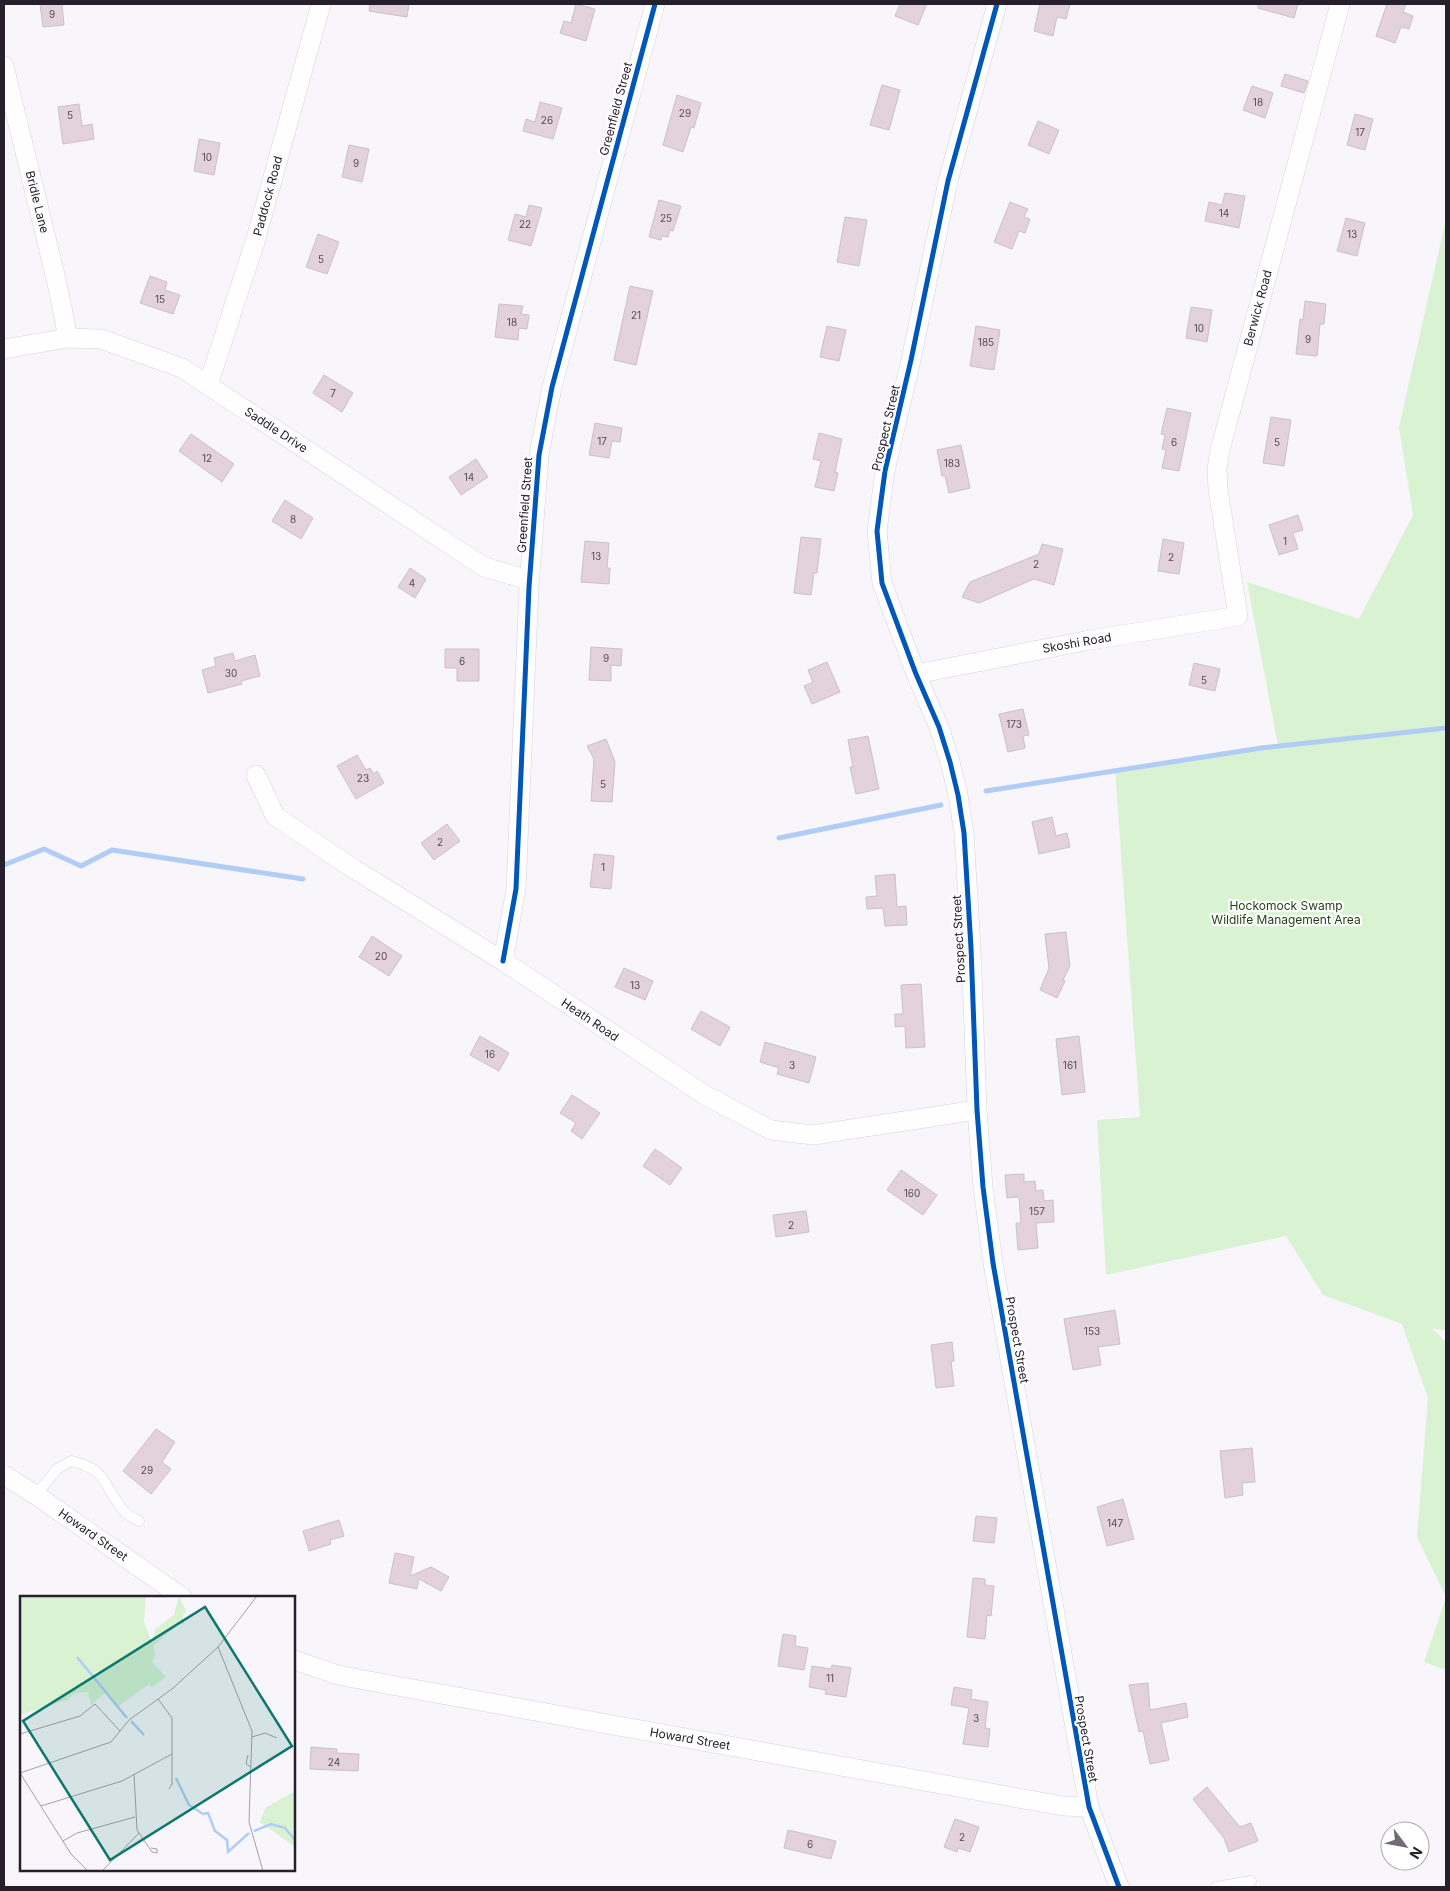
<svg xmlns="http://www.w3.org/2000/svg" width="1450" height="1891" font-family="Inter,sans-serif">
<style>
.green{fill:#d8f2d2}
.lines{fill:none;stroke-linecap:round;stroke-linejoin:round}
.stream{stroke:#b1cdf5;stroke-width:5}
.building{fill:#e3d1db;stroke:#c9c2c7}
.service-casing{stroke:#d6d2db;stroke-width:11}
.minor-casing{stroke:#d6d2db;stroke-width:20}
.service{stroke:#fefefe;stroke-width:10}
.minor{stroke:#fefefe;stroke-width:19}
.cycleway-casing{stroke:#fff;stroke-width:8}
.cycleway{stroke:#0057b8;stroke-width:5}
.labels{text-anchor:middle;stroke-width:4.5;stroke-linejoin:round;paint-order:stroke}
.number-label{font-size:10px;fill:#554c58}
.street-label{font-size:12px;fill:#26202d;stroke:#fff}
.park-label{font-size:12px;fill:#1a3f10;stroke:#fff}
.inset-river{fill:none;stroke:#b1cdf5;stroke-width:2.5}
.inset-road{fill:none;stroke:#a4a0a9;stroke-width:1}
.view{fill:#0f766e;fill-opacity:0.15;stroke:#0f766e;stroke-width:2.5}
.inset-edge{fill:none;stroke:#26202d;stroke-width:2.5}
</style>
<rect width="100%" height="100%" fill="#f8f6fb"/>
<path class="green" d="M1446 219V1331L1432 1328 1446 1342V1597L1417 1537 1428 1398 1402 1324 1323 1295 1286 1236 1106 1275 1097 1120 1140 1117 1115 769 1278 745 1247 582 1359 619 1413 515 1399 427Z
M1446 1597V1670L1424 1662Z"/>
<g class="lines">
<path class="stream" d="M986 791 1261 748 1446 728
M779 838 941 805
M4 865 44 849 81 866 112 850 303 879"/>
</g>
<path class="building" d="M40 4H62L64 25 43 27Z
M370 4H409L407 17 369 11Z
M576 4 595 9 586 41 560 33 564 21 571 23Z
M900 4H927L918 25 895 16Z
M1040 4H1070L1066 19 1057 17 1053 36 1034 31Z
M1258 4H1298L1294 18 1258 8Z
M1387 4H1406L1403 12 1413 16 1409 29 1401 27 1395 43 1376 36Z
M1285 74 1308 81 1304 93 1281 86Z
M882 85 900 90 889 130 870 125Z
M1252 86 1273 93 1265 118 1243 110Z
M677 95 701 103 694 128 691 127 683 152 663 145Z
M540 102 562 108 553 139 523 131 526 119 535 122Z
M79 104 82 126 92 124 94 139 63 144 58 107Z
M1355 114 1373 119 1365 150 1347 145Z
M1038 121 1059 130 1049 154 1028 145Z
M199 139 220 143 214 175 194 171Z
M349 145 369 149 362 182 342 177Z
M1225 193 1245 196 1239 228 1205 221 1209 202 1222 205Z
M659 200 681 206 673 231 670 230 668 237 662 236 661 240 649 237Z
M1010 202 1028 209 1024 217 1030 219 1025 233 1019 231 1012 249 994 242Z
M529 205 542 208 531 246 508 240 515 214 526 217Z
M845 217 867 220 859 266 837 262Z
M1346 218 1365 223 1357 256 1337 251Z
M318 234 339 242 327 274 306 267Z
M150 276 167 282 165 290 180 295 173 314 140 303Z
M630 286 653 291 636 365 614 360Z
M1305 301 1326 304 1324 324H1320L1317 356 1296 354 1300 319 1303 320Z
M499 304 523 306 521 314 529 315 527 329 519 328 518 340 495 337Z
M1191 307 1212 310 1207 342 1186 338Z
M827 326 846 330 839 361 820 357Z
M976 326 1000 330 994 370 970 366Z
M324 375 353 393 342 412 313 393Z
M1167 408 1191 413 1179 471 1162 468 1166 450 1162 449 1165 435 1161 434Z
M1271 417 1291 420 1284 466 1263 463Z
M595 423 622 428 620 442 612 441 609 458 589 455Z
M819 433 842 439 835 472 838 473 834 491 815 487 821 461 813 459Z
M191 434 234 464 222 482 179 451Z
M961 445 970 488 949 493 945 476H942L937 450Z
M476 459 488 477 461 495 449 477Z
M285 500 313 518 301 539 272 521Z
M1298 515 1303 530 1293 533 1298 549 1279 555 1269 525Z
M801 537 821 539 817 573H814L811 595 794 593Z
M1163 539 1184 543 1179 574 1158 571Z
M585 541 609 543 607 568H610L609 584 581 582Z
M1042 544 1063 549 1054 585 1034 579 979 603 962 597 970 582 1039 554Z
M410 568 426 579 415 598 398 587Z
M591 647 622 649 621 666 611 665V681L589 680Z
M445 649H479V681H457V668H445Z
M233 653 235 661 255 655 260 676 241 681 242 684 208 693 202 670 216 666 214 658Z
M827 662 840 692 812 704 804 686 813 682 808 670Z
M1194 663 1220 669 1215 691 1189 685Z
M1023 709 1029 735 1023 736 1025 748 1008 752 999 714Z
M868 736 879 789 856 794 850 767H853L848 740Z
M606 739 615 762 612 802 591 801 594 759 587 746Z
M357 755 366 770 370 768 374 774 377 771 384 783 356 799 337 766Z
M1052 817 1056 836 1067 833 1070 847 1039 854 1032 822Z
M447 824 460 841 434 860 421 843Z
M594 854 614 856 611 889 590 887Z
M895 874 897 907 906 906 907 925 885 926 883 908 867 909 866 897 877 896 875 876Z
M1066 932 1070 966 1063 980 1065 981 1057 998 1040 990 1049 968 1045 934Z
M372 936 402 956 389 976 359 957Z
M624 968 653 981 645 1000 615 987Z
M921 984 925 1047 906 1048 905 1026 895 1027V1014H903L901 985Z
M701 1011 730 1027 720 1046 691 1029Z
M480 1036 509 1053 499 1071 470 1055Z
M1079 1036 1085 1092 1062 1095 1056 1039Z
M765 1042 816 1057 809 1083 777 1074 779 1068 760 1062Z
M572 1095 600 1113 582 1139 571 1131 576 1123 560 1113Z
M655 1149 682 1168 670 1185 643 1166Z
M901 1170 937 1195 923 1215 887 1190Z
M1024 1174V1182L1035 1181 1036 1191 1043 1190 1044 1201 1053 1200 1054 1222 1036 1223 1038 1248 1018 1250 1016 1223H1021L1019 1197 1007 1198 1005 1175Z
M806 1211 809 1232 776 1237 773 1215Z
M1115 1310 1120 1344 1098 1347 1101 1365 1073 1370 1064 1319Z
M952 1342 954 1361H951L954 1386 936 1388 931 1345Z
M156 1429 175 1442 162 1462 171 1469 151 1494 123 1471Z
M1252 1448 1255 1482 1242 1483 1243 1495 1225 1498 1220 1451Z
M1123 1499 1134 1539 1107 1546 1097 1507Z
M976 1516 997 1518 994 1543 973 1541Z
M339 1520 344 1536 330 1540 331 1544 309 1551 303 1531Z
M395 1553 414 1557 410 1576 431 1567 449 1577 441 1591 419 1579 417 1589 389 1583Z
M973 1578 985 1579V1585L994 1586 991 1616 987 1615 985 1639 967 1637Z
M783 1634 796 1636 795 1646 808 1648 804 1670 778 1666Z
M832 1665 851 1668 846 1697 825 1694 826 1690 809 1687 812 1666 831 1669Z
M1148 1683 1150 1710 1186 1703 1188 1717 1161 1723 1169 1760 1150 1764 1143 1731 1139 1732 1129 1685Z
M954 1687 972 1690 971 1699 988 1702 985 1728 990 1729 988 1747 963 1744 969 1708 951 1705Z
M311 1747 337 1749 336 1753 359 1754 358 1771 310 1769Z
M1207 1787 1240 1827 1251 1823 1258 1841 1229 1852 1224 1838 1193 1799Z
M955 1819 979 1827 970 1852 958 1848 957 1852 944 1847Z
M788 1830 836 1841 831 1859 784 1848Z"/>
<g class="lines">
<defs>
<path id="service" d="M36 1495 57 1469 71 1461C108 1469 103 1486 123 1510 127 1515 134 1518 139 1521
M1216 1887 1251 1881"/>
<path id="minor" d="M997 4 948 181 911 360 885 471 877 531 882 583 916 674 939 727 950 762 958 795 964 833 971 948 977 1110 983 1187 993 1263 1089 1807 1119 1887
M4 66 57 283 68 338
M4 349 68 338 101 339 182 368 484 567 529 580
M208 385 255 242 321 4
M916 674 1085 641 1238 616 1218 489 1217 469 1220 450 1340 4
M256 775 275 816 354 869 503 961 705 1095 771 1130 813 1135 977 1110
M503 961 516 889 529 587 539 455 552 387 655 4
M4 1475 36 1495 182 1597
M294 1660 338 1675 380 1683 1063 1806 1089 1807"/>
</defs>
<use href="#service" class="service-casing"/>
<use href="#minor" class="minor-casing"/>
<use href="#service" class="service"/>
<use href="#minor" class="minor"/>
<defs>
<path id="cycleway" d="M997 4 948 181 911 360 885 471 877 531 882 583 916 674 939 727 950 762 958 795 964 833 971 948 977 1110 983 1187 993 1263 1089 1807 1119 1887
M503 961 516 889 529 587 539 455 552 387 655 4"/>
</defs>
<use href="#cycleway" class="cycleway-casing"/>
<use href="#cycleway" class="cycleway"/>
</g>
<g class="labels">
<g class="number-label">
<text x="52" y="18">9</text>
<text x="1258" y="106">18</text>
<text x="685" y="117">29</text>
<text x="70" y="119">5</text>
<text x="547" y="124">26</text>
<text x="1360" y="136">17</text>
<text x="207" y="161">10</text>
<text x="356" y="167">9</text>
<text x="1224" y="217">14</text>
<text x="666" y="222">25</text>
<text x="525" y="228">22</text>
<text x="1352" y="238">13</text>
<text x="321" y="263">5</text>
<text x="160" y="303">15</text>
<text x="636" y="319">21</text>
<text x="512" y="326">18</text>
<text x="1199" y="332">10</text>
<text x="1308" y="343">9</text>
<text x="986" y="346">185</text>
<text x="333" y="397">7</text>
<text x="602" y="445">17</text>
<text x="1174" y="446">6</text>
<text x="1277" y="446">5</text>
<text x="207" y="462">12</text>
<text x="952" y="467">183</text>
<text x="469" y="481">14</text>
<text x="293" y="523">8</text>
<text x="1285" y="545">1</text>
<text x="596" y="560">13</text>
<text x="1171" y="561">2</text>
<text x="1036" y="568">2</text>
<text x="412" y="587">4</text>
<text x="606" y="662">9</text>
<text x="462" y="665">6</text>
<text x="231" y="677">30</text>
<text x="1204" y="684">5</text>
<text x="1014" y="728">173</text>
<text x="363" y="782">23</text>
<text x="603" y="788">5</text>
<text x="440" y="846">2</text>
<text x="603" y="871">1</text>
<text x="381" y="960">20</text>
<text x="635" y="989">13</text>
<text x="490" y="1058">16</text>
<text x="792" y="1069">3</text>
<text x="1070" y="1069">161</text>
<text x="912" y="1197">160</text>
<text x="1037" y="1215">157</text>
<text x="791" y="1229">2</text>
<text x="1092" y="1335">153</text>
<text x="147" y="1474">29</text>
<text x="1115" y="1527">147</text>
<text x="830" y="1682">11</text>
<text x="976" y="1722">3</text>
<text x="334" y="1766">24</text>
<text x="962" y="1841">2</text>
<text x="810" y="1848">6</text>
</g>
<g class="street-label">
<text transform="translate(616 109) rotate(-75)" y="4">Greenfield Street</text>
<text transform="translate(268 196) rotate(-75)" y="4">Paddock Road</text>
<text transform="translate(37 202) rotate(76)" y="4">Bridle Lane</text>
<text transform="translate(1258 308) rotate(-75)" y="4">Berwick Road</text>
<text transform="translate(886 428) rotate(-77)" y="4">Prospect Street</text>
<text transform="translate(276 430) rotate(33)" y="4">Saddle Drive</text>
<text transform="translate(525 505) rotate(-86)" y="4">Greenfield Street</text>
<text transform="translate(1077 643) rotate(-10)" y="4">Skoshi Road</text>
<text transform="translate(959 939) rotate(-93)" y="4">Prospect Street</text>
<text transform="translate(590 1020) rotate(34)" y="4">Heath Road</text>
<text transform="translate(1017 1340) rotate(80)" y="4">Prospect Street</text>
<text transform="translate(93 1535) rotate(35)" y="4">Howard Street</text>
<text transform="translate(690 1739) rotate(10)" y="4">Howard Street</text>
<text transform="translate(1086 1739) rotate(80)" y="4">Prospect Street</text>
</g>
<g class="park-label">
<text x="1286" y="910">Hockomock Swamp<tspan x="1286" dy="14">Wildlife Management Area</tspan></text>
</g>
</g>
<g transform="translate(20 1596)">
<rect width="275" height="275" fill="#f8f6fb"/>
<path d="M0 0H126L124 26 132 46 135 33 154 19 159 0 166 15 163 20 164 28 157 29 133 50 135 59 132 66 146 81 132 91 129 88 97 111 85 97 71 109 68 96 55 97 47 104 0 119ZM275 195V251L240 226 245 212Z" fill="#d8f2d2"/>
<path class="inset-river" d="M57 61 107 122M111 125 124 139M156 182 169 209 183 218 188 217 195 235 207 244 208 256 229 237M234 235 251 228 265 232 275 244"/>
<path class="inset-road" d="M198 51 232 135 229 226 243 275M138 103 152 122V188L149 193M0 138 60 120 75 108 100 135M232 141 245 137 257 142M228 159 226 168 231 171M0 177 91 146 109 124 152 93 198 51 237 0M0 177 51 258 68 275M114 178 117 234 132 256 137 257V253L131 252M21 210 102 185 152 158M43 245 57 237 115 221M82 275 119 237"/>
<path class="view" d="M185 11 272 150 90 264 3 125Z"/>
<rect width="275" height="275" class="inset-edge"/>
</g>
<rect width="1450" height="1891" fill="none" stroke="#26202d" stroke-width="10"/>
<g transform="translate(1405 1846) rotate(122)"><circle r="24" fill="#ffffff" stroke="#a8a6ab"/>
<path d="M0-4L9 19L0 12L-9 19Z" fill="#706b75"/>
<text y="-8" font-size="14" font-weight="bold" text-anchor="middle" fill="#26202d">N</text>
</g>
</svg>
